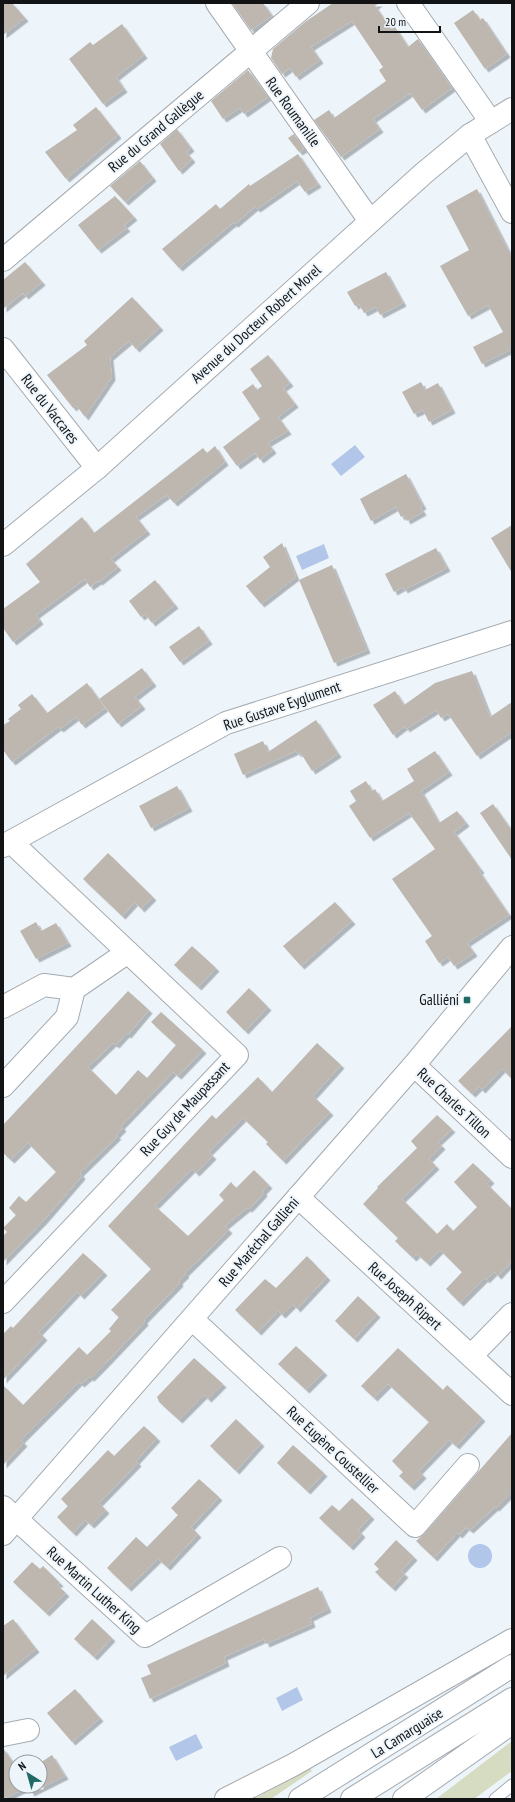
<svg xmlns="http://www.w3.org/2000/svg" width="515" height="1802" font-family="'PT Sans Narrow',sans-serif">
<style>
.green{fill:#d6dcc1}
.water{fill:#b2c6e9}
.building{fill:#bdb7b0;filter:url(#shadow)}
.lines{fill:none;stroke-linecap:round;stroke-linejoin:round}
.lane-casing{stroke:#a5abb1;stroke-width:13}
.street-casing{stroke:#a5abb1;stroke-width:24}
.secondary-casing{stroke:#a5abb1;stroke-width:24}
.highway-casing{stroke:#a5abb1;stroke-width:24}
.lane{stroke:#fff;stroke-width:11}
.street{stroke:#fff;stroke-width:22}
.secondary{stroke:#fff;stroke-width:22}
.highway{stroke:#fff;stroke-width:22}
.poi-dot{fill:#1f6a64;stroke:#edf5fb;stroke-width:1.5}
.labels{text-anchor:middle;stroke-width:4;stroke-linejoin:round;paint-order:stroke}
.street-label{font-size:15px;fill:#111315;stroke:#edf5fb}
.poi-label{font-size:15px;fill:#111315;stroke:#edf5fb;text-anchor:end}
</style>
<defs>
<filter id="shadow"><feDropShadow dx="3.5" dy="3.5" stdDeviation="0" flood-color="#0004"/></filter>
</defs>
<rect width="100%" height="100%" fill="#edf5fb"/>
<path class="green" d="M512 1741V1771L474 1799H436Z
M310 1768 312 1771 271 1799H253Z"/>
<path class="water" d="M355 445 365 457 341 476 331 464Z
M324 544 329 558 302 570 296 556Z
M468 1556a12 12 0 1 1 24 0a12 12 0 1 1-24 0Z
M297 1687 303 1700 282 1711 276 1698Z
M196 1734 203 1748 176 1761 169 1747Z"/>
<path class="building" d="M3 3H12L25 18 3 35Z
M232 3H263L272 16 251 30Z
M333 3H379L375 6 391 29 395 27 408 47 418 39 452 88 422 110 410 93 373 119 380 129 341 157 314 120 329 110 334 118 386 81 379 70 383 67 352 21 311 47 320 60 296 77 290 68 282 74 271 58 273 49 305 22Z
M473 10 480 20 483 18 507 54 485 69 454 23Z
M122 24 144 55 116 77 124 89 103 104 69 59 90 42 93 45Z
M248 70 268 97 244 114 240 108 223 119 211 101Z
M96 107 118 135 66 179 45 152 77 130 73 125Z
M177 129 191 148 186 152 192 159 179 171 160 144Z
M294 134 304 149 299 152 288 138Z
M298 154 318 184 305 192 297 181 257 209 255 207 235 224 233 223 179 268 162 249 216 204 220 209 249 184 250 186Z
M140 161 153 178 125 202 110 186Z
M477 189 512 258V349L482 364 473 347 503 332 488 305 468 316 440 266 469 250 446 206Z
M115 196 134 217 124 225 127 228 98 250 78 225Z
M25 262 42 282 25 296 23 293 3 309V280Z
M386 272 403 303 380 315 376 307 364 313 359 304 355 306 347 292Z
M132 297 160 327 136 349 129 341 110 357 112 377 85 417 76 405 73 408 47 375 87 345 84 341Z
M268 355 290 383 283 388 295 404 278 417 288 431 268 443 273 450 260 460 255 453 237 466 223 447 260 419 242 392 253 384 257 390 262 386 250 369Z
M421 382 425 390 438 383 452 410 429 422 423 410 414 414 402 392Z
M215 446 225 462 174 503 167 495 136 517 147 531 111 559 118 567 99 582 98 581 90 587 85 579 36 615 40 621 13 642 3 628V609L40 582 26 564 82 517 94 533 203 448 207 453Z
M406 474 423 506 420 507 423 512 407 521 404 515 401 517 396 507 371 521 360 499Z
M512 525V573L491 538Z
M282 543 296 577 261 604 246 586 270 567 263 557Z
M436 548 447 568 404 590 403 587 394 592 385 574Z
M332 565 367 650 334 663 299 580Z
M155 580 175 605 152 623 145 614 141 617 129 601Z
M199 626 209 641 180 662 169 647Z
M142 668 153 683 135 697 142 706 118 724 99 699Z
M472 671 490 717 512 702V732L477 756 448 714 441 718 436 710 406 729 405 726 393 735 373 705 395 691 404 705 435 683Z
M87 683 105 708 82 725 76 717 60 729 58 727 12 762 3 750V725L10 721 8 719 21 709 18 705 32 694 47 713Z
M316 720 338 754 312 771 300 752 298 754 296 751 243 775 234 754 263 741 268 752Z
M435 751 449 772 421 791 439 823 457 811 466 823 454 832 481 870 479 871 509 915 467 943 474 953 454 966 448 957 439 963 425 941 432 936 392 879 435 849 409 813 370 838 349 806 356 801 350 791 366 781 372 791 375 789 382 801 414 781 407 769Z
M177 786 189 808 151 828 139 806Z
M493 804 512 831V860L480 813Z
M108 853 153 897 141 909 135 902 122 916 83 879Z
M335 902 352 921 301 966 283 946Z
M36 922 41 931 56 923 68 943 36 959 20 931Z
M192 946 216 968 198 987 174 965Z
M249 988 268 1007 245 1031 226 1012Z
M128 991 149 1010 128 1035 126 1034 116 1045 113 1043 88 1067 116 1095 138 1070 147 1078 176 1045 151 1022 161 1012 203 1050 178 1076 173 1072 121 1126 123 1128 116 1135 118 1136 80 1173 82 1176 44 1220 3 1262V1236L7 1232 3 1228 16 1215 9 1208 19 1196 26 1202 56 1172 28 1143 11 1160 3 1153V1125Z
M512 1026V1079L502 1069 482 1090 479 1087 472 1094 458 1081Z
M317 1043 341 1065 313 1096 330 1112 283 1161 266 1144 268 1142 243 1118 209 1152 213 1156 196 1173 192 1169 155 1206 188 1236 224 1200 219 1195 231 1182 236 1188 254 1170 269 1185 263 1191 264 1193 249 1209 247 1208 225 1226 229 1230 185 1273 186 1274 179 1281 180 1283 144 1320 145 1322 104 1365 91 1378 89 1377 81 1384 79 1382 21 1440 24 1443 3 1465V1385L23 1405 79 1347 87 1355 111 1331 109 1329 119 1317 111 1310 151 1269 108 1226 212 1115 216 1119 258 1077 272 1092Z
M437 1115 452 1129 438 1142 442 1146 429 1159 436 1166 402 1199 437 1234 447 1224 453 1231 477 1207 454 1182 473 1163 491 1180 487 1184 512 1209V1261L498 1276 494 1272 486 1280 485 1278 460 1303 446 1289 462 1272 440 1250 427 1263 417 1254 413 1258 395 1241 398 1238 363 1204 378 1188 377 1187 417 1148 411 1141Z
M83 1253 104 1272 81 1296 77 1292 39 1332 44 1337 3 1380V1334L11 1326 13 1328Z
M307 1256 327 1277 297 1309 293 1304 282 1315 278 1311 258 1332 235 1310 265 1279 276 1288Z
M358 1296 377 1314 354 1339 335 1321Z
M296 1346 324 1372 306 1390 278 1364Z
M398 1348 443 1390 447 1385 482 1418 456 1446 449 1440 419 1471 423 1475 411 1487 399 1476 403 1472 392 1461 429 1422 388 1384 374 1398 361 1386Z
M194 1358 223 1384 208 1399 204 1395 179 1420 159 1402 157 1397Z
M236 1419 261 1443 236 1471 210 1446Z
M144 1426 157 1438 136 1461 138 1463 99 1503 106 1510 91 1525 85 1520 73 1533 57 1517 68 1506 61 1499 108 1450 114 1456Z
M512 1433V1492L496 1508 495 1507 470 1530 466 1527 459 1535 457 1533 434 1558 416 1541 424 1534Z
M293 1445 324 1473 307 1491 277 1463Z
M199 1479 219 1497 191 1527 198 1534 167 1567 158 1559 128 1588 107 1568 136 1537 147 1547 178 1515 171 1508Z
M352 1498 371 1516 358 1530 362 1534 350 1547 319 1518 332 1505 339 1511Z
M396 1540 414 1557 401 1571 405 1574 392 1588 375 1572 379 1569 374 1564Z
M32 1562 40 1569 43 1566 60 1583 57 1585 66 1593 46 1613 13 1582Z
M318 1587 328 1609 310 1618 312 1624 266 1644 264 1639 224 1657 226 1663 150 1699 141 1678 151 1674 147 1665Z
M13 1619 36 1649 3 1676V1626Z
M92 1619 112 1638 94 1657 74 1639Z
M75 1689 100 1718 72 1742 47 1713Z
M3 1748 16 1767V1786H40V1763L52 1755 65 1776 31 1793 28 1787 3 1799Z"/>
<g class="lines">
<defs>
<path id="lane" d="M495 1799 512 1785"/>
<path id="street" d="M217 3 370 221
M408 3 491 122
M470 135 512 212
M3 260 308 3
M3 349 97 468
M3 846 226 723 512 632
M3 1007 44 985 74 989
M414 1065 512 1157
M3 1086 67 1017 74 989 128 952
M298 1197 512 1394
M3 1302 237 1055 11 842
M192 1319 415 1526 468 1465
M471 1356 512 1314
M3 1507 145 1636 280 1558
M3 1534 414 1065 512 947
M3 1735 28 1730"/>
<path id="secondary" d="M3 545 97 468 424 173 470 135 512 109"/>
<path id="highway" d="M226 1799 293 1765 512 1640
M300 1799 512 1666
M352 1799 512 1699
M404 1799 512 1723"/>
</defs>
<use href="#lane" class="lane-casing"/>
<use href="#street" class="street-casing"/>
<use href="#secondary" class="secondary-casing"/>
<use href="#highway" class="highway-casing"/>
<use href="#lane" class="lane"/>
<use href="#street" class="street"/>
<use href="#secondary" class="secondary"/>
<use href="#highway" class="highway"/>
</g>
<rect class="poi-dot" x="463" y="996" width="8" height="8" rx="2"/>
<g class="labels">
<g class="street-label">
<text transform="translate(293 112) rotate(54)" y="5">Rue Roumanille</text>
<text transform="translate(156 131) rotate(-40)" y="5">Rue du Grand Gallègue</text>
<text transform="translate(256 324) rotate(-42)" y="5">Avenue du Docteur Robert Morel</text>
<text transform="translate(50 409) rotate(52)" y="5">Rue du Vaccares</text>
<text transform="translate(282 706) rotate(-19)" y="5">Rue Gustave Eyglument</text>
<text transform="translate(454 1103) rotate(43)" y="5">Rue Charles Tillon</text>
<text transform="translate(185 1109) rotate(-47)" y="5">Rue Guy de Maupassant</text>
<text transform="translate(259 1242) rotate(-49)" y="5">Rue Maréchal Gallieni</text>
<text transform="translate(405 1296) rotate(42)" y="5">Rue Joseph Ripert</text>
<text transform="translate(333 1450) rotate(43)" y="5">Rue Eugène Coustellier</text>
<text transform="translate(94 1590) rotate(42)" y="5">Rue Martin Luther King</text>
<text transform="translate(407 1733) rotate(-32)" y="5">La Camarguaise</text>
</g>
<g class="poi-label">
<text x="459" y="1005">Galliéni</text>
</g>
</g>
<rect width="515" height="1802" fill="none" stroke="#111315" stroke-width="8"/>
<g transform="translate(28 1774) rotate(323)"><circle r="19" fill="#edf5fb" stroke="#959b9f"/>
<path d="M0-3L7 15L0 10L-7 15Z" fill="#1f6a64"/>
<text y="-6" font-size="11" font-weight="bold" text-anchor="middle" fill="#111315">N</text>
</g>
<path d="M379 26v6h61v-6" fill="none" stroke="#111315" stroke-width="2"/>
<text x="385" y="26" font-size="12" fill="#111315" stroke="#edf5fb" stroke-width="3" paint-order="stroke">20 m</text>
</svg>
